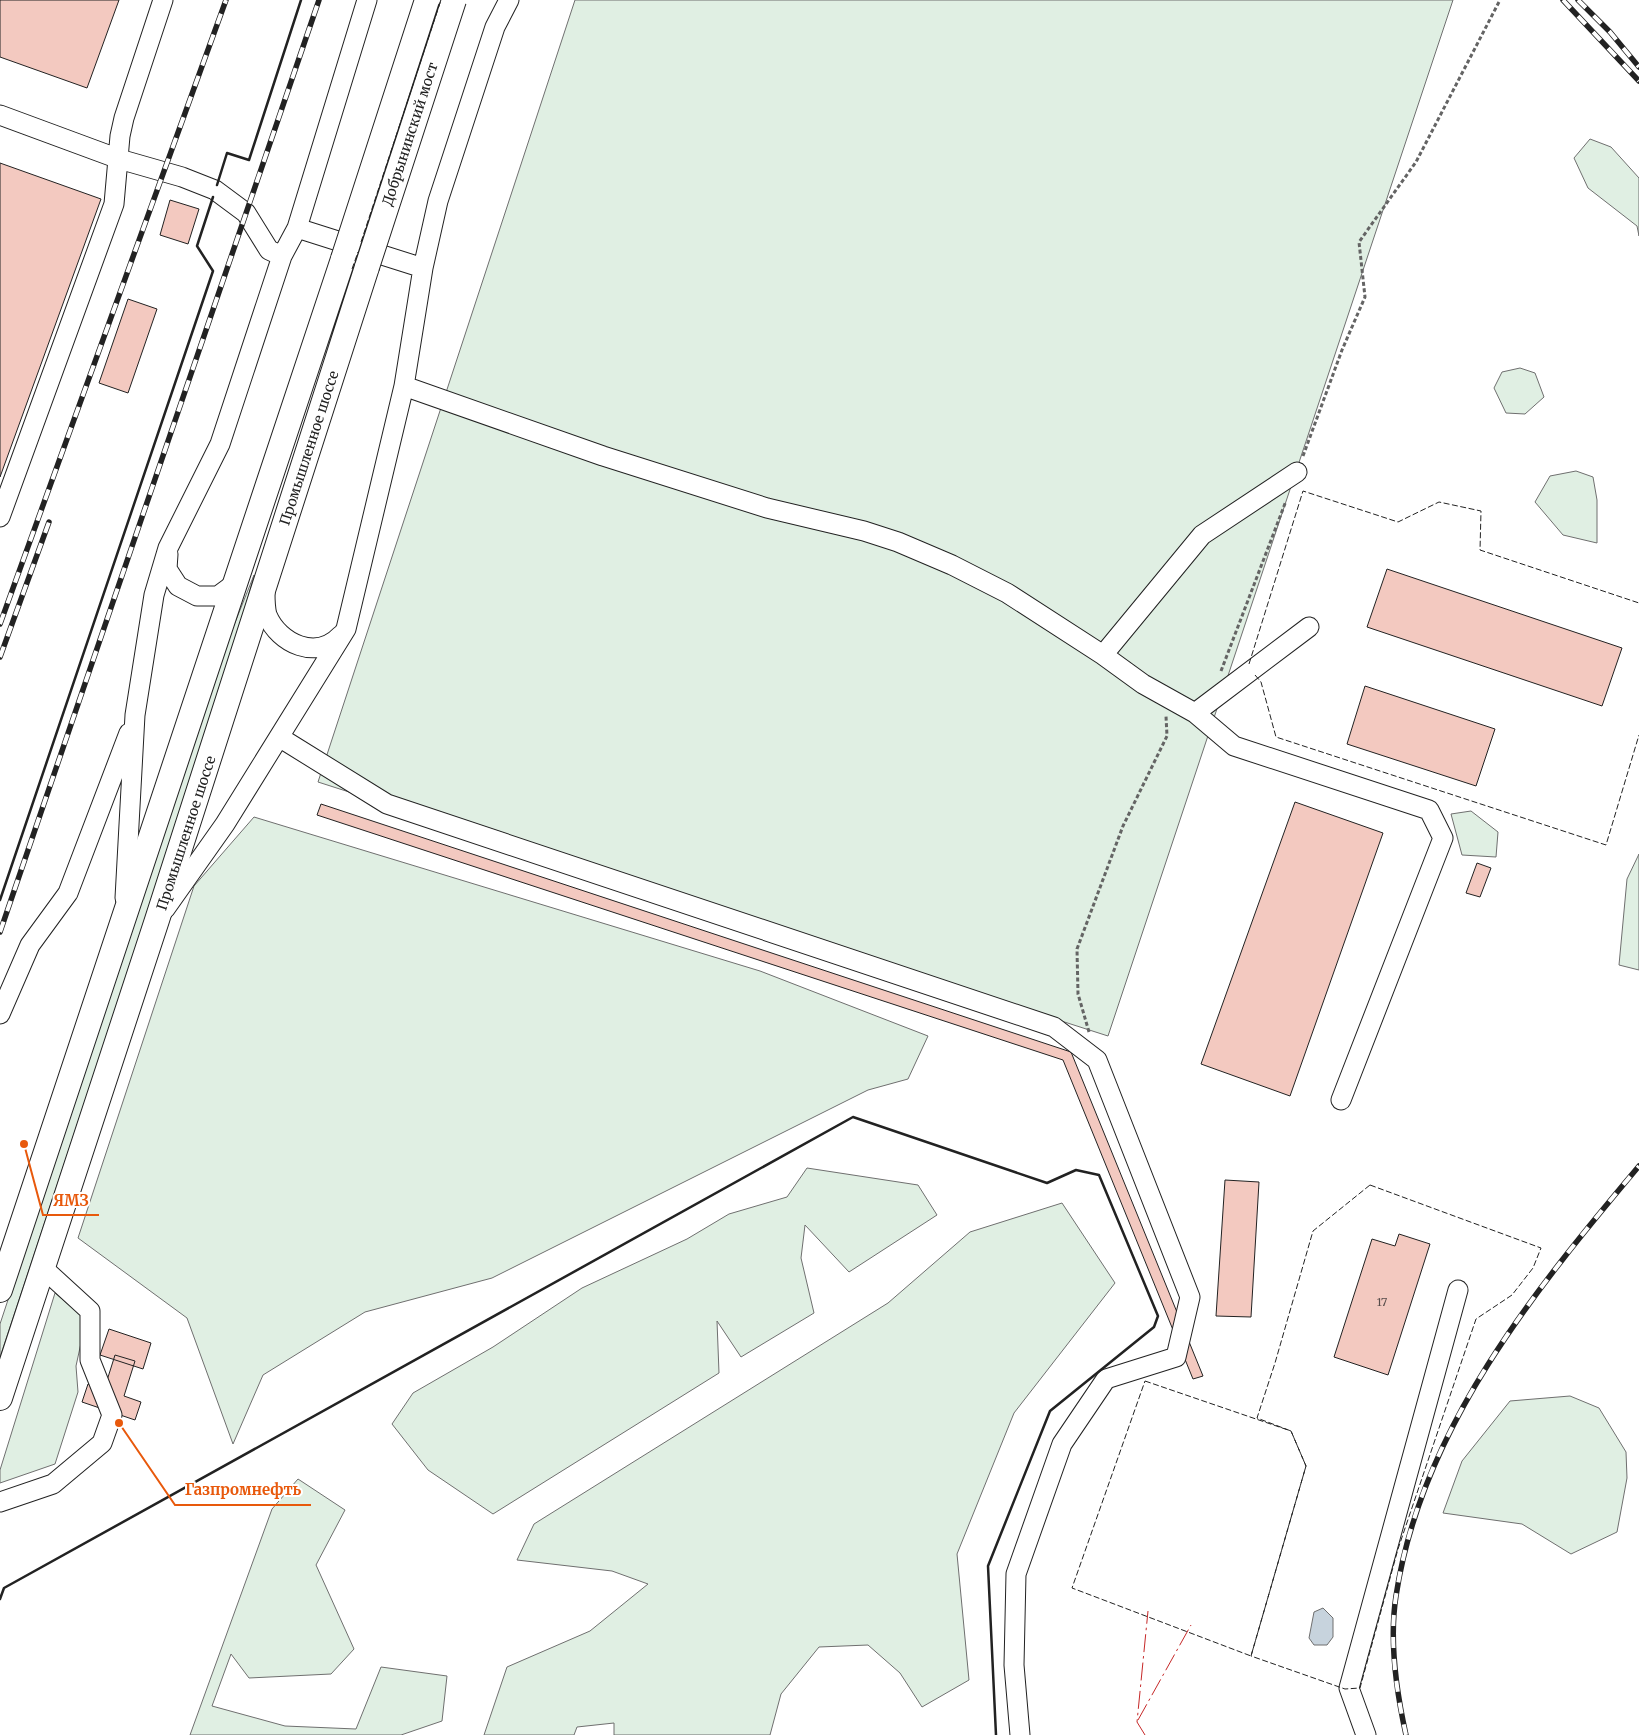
<svg xmlns="http://www.w3.org/2000/svg" width="1639" height="1735" font-family="Merriweather,serif">
<style>
.green{fill:#e0efe3;stroke:#6f6f6f}
.water{fill:#c7d3dd;stroke:#6f6f6f}
.building{fill:#f3c9c0;stroke:#222}
.lines{fill:none;stroke-linecap:round;stroke-linejoin:round}
.minor-casing{stroke:#222;stroke-width:21}
.major-casing{stroke:#222;stroke-width:26}
.path{stroke:#646464;stroke-width:3;stroke-dasharray:4 2.5;stroke-linecap:butt}
.minor{stroke:#fff;stroke-width:19}
.major{stroke:#fff;stroke-width:24}
.rail-casing{stroke:#222;stroke-width:5.5}
.rail{stroke:#fff;stroke-width:4;stroke-dasharray:11;stroke-linecap:butt}
.major-bridge-casing{stroke:#222;stroke-width:26;stroke-linecap:butt}
.major-bridge{stroke:#fff;stroke-width:24}
.fence{stroke:#222;stroke-width:1;stroke-dasharray:6 2.5;stroke-linecap:butt}
.wall{stroke:#222;stroke-width:2.5}
.power{stroke:#c62828;stroke-width:1;stroke-dasharray:18 4 2.5 4;stroke-linecap:butt}
.labels{text-anchor:middle;stroke-width:4;stroke-linejoin:round;paint-order:stroke}
.number-label{font-size:11px;fill:#564c4a}
.street-label{font-size:14px;fill:#222;stroke:#fff}
.leader{fill:none;stroke:#e8590c;stroke-width:2}
.callout-dot{fill:#e8590c;stroke:#fff;stroke-width:2}
.callout-label{font-size:15px;text-anchor:middle;font-weight:bold;fill:#e8590c;stroke:#fff;stroke-width:4;stroke-linejoin:round;paint-order:stroke}
</style>
<rect width="100%" height="100%" fill="#fff"/>
<path class="green" d="M575 0H1453L1108 1036 318 782Z
M1590 139 1611 147 1639 178V236L1637 226 1588 188 1574 158Z
M1520 368 1535 373 1544 397 1525 414 1506 413 1494 388 1502 372Z
M1576 471 1593 477 1597 500V543L1563 535 1535 502 1550 476Z
M254 575 229 668 0 1357V1324L218 665Z
M1471 811 1498 832 1496 857 1462 855 1451 814Z
M254 817 760 971 928 1036 908 1079 868 1090 492 1278 365 1312 263 1375 233 1444 187 1318 78 1238 194 886Z
M1639 854V970L1619 965 1627 879Z
M807 1168 918 1185 937 1215 849 1272 805 1225 801 1258 814 1313 741 1357 717 1321 719 1373 493 1514 428 1470 392 1424 413 1393 493 1347 582 1288 687 1239 729 1214 787 1197Z
M1062 1203 1115 1283 1014 1413 957 1554 969 1680 922 1707 900 1673 868 1645 819 1647 781 1694 770 1735H614V1723L577 1727 574 1735H484L507 1667 590 1631 648 1584 612 1571 517 1560 534 1524 888 1303 970 1232Z
M55 1293 81 1315V1343L76 1366 78 1392 55 1464 0 1483V1470Z
M1570 1396 1599 1408 1626 1452 1627 1478 1617 1532 1571 1554 1522 1524 1443 1513 1462 1461 1510 1401Z
M298 1479 345 1510 316 1565 354 1649 331 1674 249 1678 231 1654 212 1706 285 1726 356 1729 381 1667 447 1676 442 1721 401 1735H190L272 1509Z"/>
<path class="water" d="M1323 1608 1333 1618V1637L1327 1645H1314L1309 1638 1314 1612Z"/>
<path class="building" d="M0 0H119L87 88 0 57Z
M0 163 101 199 0 477Z
M170 200 199 209 188 244 160 235Z
M128 299 157 309 128 393 99 383Z
M1387 569 1622 648 1602 706 1367 627Z
M1365 686 1495 729 1476 786 1347 744Z
M1295 802 1383 833 1290 1096 1201 1064Z
M321 804 1071 1052 1203 1376 1193 1379 1063 1060 317 815Z
M1477 863 1491 868 1480 897 1466 893Z
M1225 1180 1259 1182 1251 1317 1216 1316Z
M1399 1234 1430 1244 1388 1375 1334 1357 1372 1239 1395 1246Z
M109 1329 151 1343 143 1369 100 1355Z
M115 1355 135 1361 124 1396 141 1402 135 1420 82 1402 88 1384 104 1390Z"/>
<g class="lines">
<defs>
<path id="minor" d="M0 115 119 159 182 177 215 190 246 213 269 250 282 256
M297 228 423 268
M404 386 603 456 767 508 864 531 898 542 952 565 1007 593 1103 655 1143 684 1195 713 1309 627
M0 517 114 204 120 136 124 118 163 0
M168 554 167 569 178 586 197 596H218L237 582
M265 592C265 599 265 608 267 615 279 644 317 661 341 635
M1103 655 1202 535 1297 472
M1195 713 1234 746 1429 810 1443 838 1341 1100
M279 737 387 804 1054 1027 1097 1060 1190 1297 1176 1357 1106 1379 1062 1444 1016 1574 1014 1665 1020 1735
M125 898 135 715 154 595 168 548 220 444 282 256 297 228 367 0
M165 909 225 824 346 629 404 386 423 268 438 201 495 27 509 0
M0 1014 30 945 68 893 129 733
M0 1502 53 1484 102 1443 112 1415 90 1360V1311L43 1268
M1366 1735 1349 1688 1458 1290"/>
<path id="major" d="M0 1290 343 259
M0 1398 157 920 367 267"/>
</defs>
<use href="#minor" class="minor-casing"/>
<use href="#major" class="major-casing"/>
<path class="path" d="M1303 456 1342 350 1365 297 1359 242 1416 162 1500 0
M1221 671 1286 501
M1089 1032 1078 994 1077 949 1123 826 1167 736 1166 716"/>
<use href="#minor" class="minor"/>
<use href="#major" class="major"/>
<defs>
<path id="rail" d="M1563 0 1639 81
M1578 0 1610 32 1639 67
M0 624 226 0
M0 657 49 522
M0 932 319 0
M1406 1735C1396 1690 1389 1641 1396 1596 1421 1429 1534 1291 1639 1166"/>
</defs>
<use href="#rail" class="rail-casing"/>
<use href="#rail" class="rail"/>
<defs>
<path id="major-bridge" d="M343 259 427 0
M367 267 454 0"/>
</defs>
<use href="#major-bridge" class="major-bridge-casing"/>
<use href="#major-bridge" class="major-bridge"/>
<path class="fence" d="M361 242 441 0
M352 269 358 252
M1249 664 1303 491 1398 522 1439 502 1481 511 1480 550 1639 603
M1255 675 1261 682 1276 737 1606 845 1639 735
M1370 1185 1541 1248 1533 1268 1512 1295 1476 1319 1398 1549 1360 1688 1345 1689 1251 1656 1306 1466 1291 1431 1257 1418 1275 1363 1313 1231Z
M1145 1381 1291 1431 1306 1466 1251 1656 1072 1588Z"/>
<path class="wall" d="M217 185 227 153 249 160 301 0
M0 900 213 271 197 246 213 197
M0 1599 4 1588 853 1117 1047 1183 1076 1170 1099 1175 1158 1316 1154 1327 1050 1411 988 1566 996 1735"/>
<path class="power" d="M1138 1720 1191 1625
M1145 1735 1137 1722 1148 1611"/>
</g>
<g class="labels">
<g class="number-label">
<text x="1382" y="1306">17</text>
</g>
<g class="street-label">
<text transform="translate(410 134) rotate(-72)" y="5">Добрынинский мост</text>
<text transform="translate(309 448) rotate(-72)" y="5">Промышленное шоссе</text>
<text transform="translate(186 833) rotate(-72)" y="5">Промышленное шоссе</text>
</g>
</g>
<path class="leader" d="M24 1144L43 1215H99M119 1423L175 1505H311"/>
<g class="callout-dot">
<circle cx="24" cy="1144" r="5"/>
<circle cx="119" cy="1423" r="5"/>
</g>
<g class="callout-label">
<text x="71" y="1206">ЯМЗ</text>
<text x="243" y="1495">Газпромнефть</text>
</g>
</svg>
